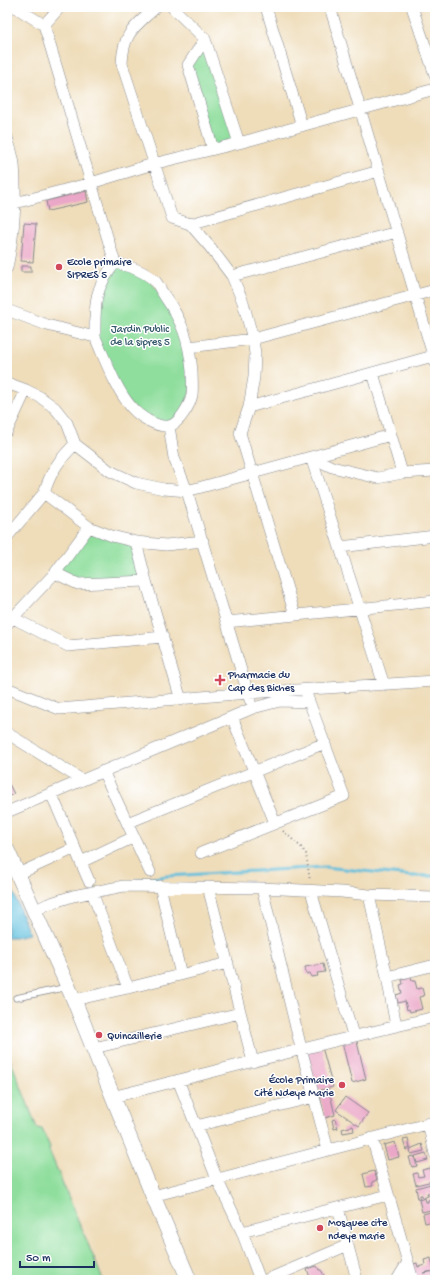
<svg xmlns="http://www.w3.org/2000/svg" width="442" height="1287" font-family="'Gochi Hand',sans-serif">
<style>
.green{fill:#8fde9d;stroke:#55867e}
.water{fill:#5fbfdd;stroke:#3d779e}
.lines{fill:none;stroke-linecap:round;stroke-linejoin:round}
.stream{stroke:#5fbfdd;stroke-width:3}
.building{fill:#eba7c7}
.lane-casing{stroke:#85868c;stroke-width:7}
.street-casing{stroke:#85868c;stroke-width:12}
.secondary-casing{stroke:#85868c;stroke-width:16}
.path{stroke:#85868c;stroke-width:2;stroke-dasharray:1 3;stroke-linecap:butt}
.lane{stroke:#fff;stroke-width:5.5}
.street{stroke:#fff;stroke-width:11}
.secondary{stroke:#fff;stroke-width:15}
.poi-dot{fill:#d1495b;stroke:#fff;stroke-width:1.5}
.labels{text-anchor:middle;stroke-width:3;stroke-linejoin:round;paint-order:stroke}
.poi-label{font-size:11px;fill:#1b2f5e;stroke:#fff;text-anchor:start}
.park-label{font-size:11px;fill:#385b6e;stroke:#fff}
</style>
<rect width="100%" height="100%" fill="#fff"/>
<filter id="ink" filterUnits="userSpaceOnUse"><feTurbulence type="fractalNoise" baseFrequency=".025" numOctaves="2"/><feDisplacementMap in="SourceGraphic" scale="8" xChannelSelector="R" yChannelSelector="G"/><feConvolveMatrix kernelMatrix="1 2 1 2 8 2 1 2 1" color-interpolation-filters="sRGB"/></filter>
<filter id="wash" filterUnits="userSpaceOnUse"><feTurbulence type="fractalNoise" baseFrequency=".012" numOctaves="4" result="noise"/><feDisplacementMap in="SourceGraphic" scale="16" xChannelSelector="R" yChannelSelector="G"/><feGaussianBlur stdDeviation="0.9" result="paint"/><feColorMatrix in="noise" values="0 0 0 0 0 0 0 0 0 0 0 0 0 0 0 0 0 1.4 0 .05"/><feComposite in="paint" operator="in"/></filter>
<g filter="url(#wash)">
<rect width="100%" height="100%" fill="#efddba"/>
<path class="green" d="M207 40 239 141 213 149 188 65Z
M7 144 16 201H7Z
M117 264 144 275 178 312 194 379 184 410 168 425 145 418 123 398 96 338 98 292Z
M89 528 137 544 144 577 78 582 57 573Z
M7 1051 37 1128 42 1129 50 1147 49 1150 103 1280H7Z"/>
<path class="water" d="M13 891 29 934 15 937H7V892Z"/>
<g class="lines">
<path class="stream" d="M136 881 167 876 325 867 411 876H435"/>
</g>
<g id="blocks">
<path class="building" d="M86 191 88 202 48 211 46 201Z
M24 223 36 224 33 262 21 261Z
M21 266H31V272H21Z
M7 780 14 794 7 797Z
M323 964 325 972 317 973 318 976 311 977 310 973 306 974 305 967Z
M411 978 412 981H415L417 989 422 988 424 996 419 997 422 1009 410 1012 409 1009 407 1010 405 1001 398 1003 396 995 402 993 400 985 403 984 402 980Z
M356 1038 366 1079 352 1083 342 1042Z
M322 1047 333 1087 317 1091 307 1051Z
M329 1090 335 1115 325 1118 319 1092Z
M345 1097 368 1113 359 1126 336 1110Z
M335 1119 338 1128 334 1129 332 1120Z
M353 1126 354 1131 343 1133 342 1129Z
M408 1139 410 1148 406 1150 403 1140Z
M395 1142 399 1157 388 1160 384 1145Z
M422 1144 424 1151 411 1154 410 1149Z
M426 1153 428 1160 417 1163 415 1156Z
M414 1156 417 1166 412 1167 409 1157Z
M430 1168 433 1181 416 1185 413 1174 417 1173 418 1177 424 1176 422 1170Z
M374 1171 377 1180 372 1182 373 1186 366 1187 363 1174Z
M434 1183 435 1195 430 1197 429 1193H427L428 1196 423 1198 422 1195H420V1198L418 1199 416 1188Z
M425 1198 426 1202H428V1200L435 1198V1209L422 1212 419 1200Z
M435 1211V1221L425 1223 423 1214Z
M431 1258 434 1271 423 1273 435 1271V1280H417L413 1264 417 1263 418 1267 425 1265 424 1260Z
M317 1266 319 1270H321L324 1275 320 1277 321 1279 325 1278V1280H311L307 1269Z"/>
</g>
</g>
<g filter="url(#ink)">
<use href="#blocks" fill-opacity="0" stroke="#85868c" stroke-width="1"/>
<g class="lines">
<defs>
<path id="lane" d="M16 998 68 987"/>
<path id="street" d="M15 7 44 25 115 263
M156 7C135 27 123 32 122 64L172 218 190 224 210 247 232 276 243 302 253 339 255 354 254 377 249 407 240 433 295 615
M172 7 205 39 239 143
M266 7 302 126
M330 7 435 362
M412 7 435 75
M44 25 60 7
M205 39 188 65 213 149
M7 137C9 145 13 155 14 164 17 199 14 234 7 268
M7 204 15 203 91 183 153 164 239 143 435 89
M190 224 379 171
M232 276 397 232
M7 310 47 325 95 337C105 359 116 390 132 408 139 416 157 428 169 426 179 424 190 405 192 395 193 387 192 378 192 371 189 339 182 321 164 295 161 291 159 286 156 282 145 271 129 266 115 263
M95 337C95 305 93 290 115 263
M189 347 253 339 435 290
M373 373 402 473
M7 383 26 390 40 397 55 408 67 423 75 444 110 471 136 483 164 489 187 491 391 435
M249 407 433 356
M169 426 174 458 187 491 250 700
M7 431 26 390
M311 457 384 685
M311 457 332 467 378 478 402 473 435 471
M44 493 89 527 112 536 136 542 166 545 203 541
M7 537 44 493C51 471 59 460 75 444
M136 542 146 581 181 700
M340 547 435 536
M55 573 78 584 146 581
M13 618 68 646 163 637
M227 622 435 601
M7 624 55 573 89 527
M7 688 59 709 248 693 435 681
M232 717 275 823
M7 733 82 780
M103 771 150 872
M51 793 89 881
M7 812 253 708 280 701 309 702
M127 823 325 743
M201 853 344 796 307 696
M81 862 134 837
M18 874 75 848
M160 886 181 975
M208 887 253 1062
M262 888 301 1048 328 1150
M311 891 353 1035
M92 892 128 988
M369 895 387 977 396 1026
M34 911 48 904 73 896 124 886 262 888 342 892 369 895 435 897
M387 977 435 965
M74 1000 128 988 228 963
M94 1048 240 1013
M178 1080 217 1179 242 1232 260 1280
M112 1097C220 1070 327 1042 435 1017
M428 1123 435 1154
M196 1126 314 1097
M372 1138 413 1280
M153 1196 435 1122
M338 1208 357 1280
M242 1232 388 1195
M266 1280 348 1245
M397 1280 408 1262"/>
<path id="secondary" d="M7 850 74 1000 153 1196 189 1280"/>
</defs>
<use href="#lane" class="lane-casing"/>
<use href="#street" class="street-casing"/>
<use href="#secondary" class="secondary-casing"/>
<path class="path" d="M283 831 301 847 306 854 310 881"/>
<use href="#lane" class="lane"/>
<use href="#street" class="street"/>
<use href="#secondary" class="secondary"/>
</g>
</g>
<g class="poi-dot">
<circle cx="59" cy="267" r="4"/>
<path d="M218 674h4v4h4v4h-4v4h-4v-4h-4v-4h4z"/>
<circle cx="99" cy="1035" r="4"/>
<circle cx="342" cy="1085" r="4"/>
<circle cx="320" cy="1228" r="4"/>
</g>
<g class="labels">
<g class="poi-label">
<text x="67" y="265">Ecole primaire<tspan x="67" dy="13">SIPRES 5</tspan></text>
<text x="228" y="678">Pharmacie du<tspan x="228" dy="13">Cap des Biches</tspan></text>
<text x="107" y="1039">Quincaillerie</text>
<text x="334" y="1083" text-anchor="end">École Primaire<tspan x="334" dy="13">Cité Ndeye Marie</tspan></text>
<text x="328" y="1226">Mosquee cite<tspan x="328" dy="13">ndeye marie</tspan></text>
</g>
<g class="park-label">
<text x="140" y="332">Jardin Public<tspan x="140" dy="13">de la sipres 5</tspan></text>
</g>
</g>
<rect width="442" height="1287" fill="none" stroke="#fff" stroke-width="24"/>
<path d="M20 1261v6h74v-6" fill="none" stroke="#1b2f5e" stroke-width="2"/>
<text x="26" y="1261" font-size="12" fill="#1b2f5e" stroke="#ffffff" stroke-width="3" paint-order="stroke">50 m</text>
</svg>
